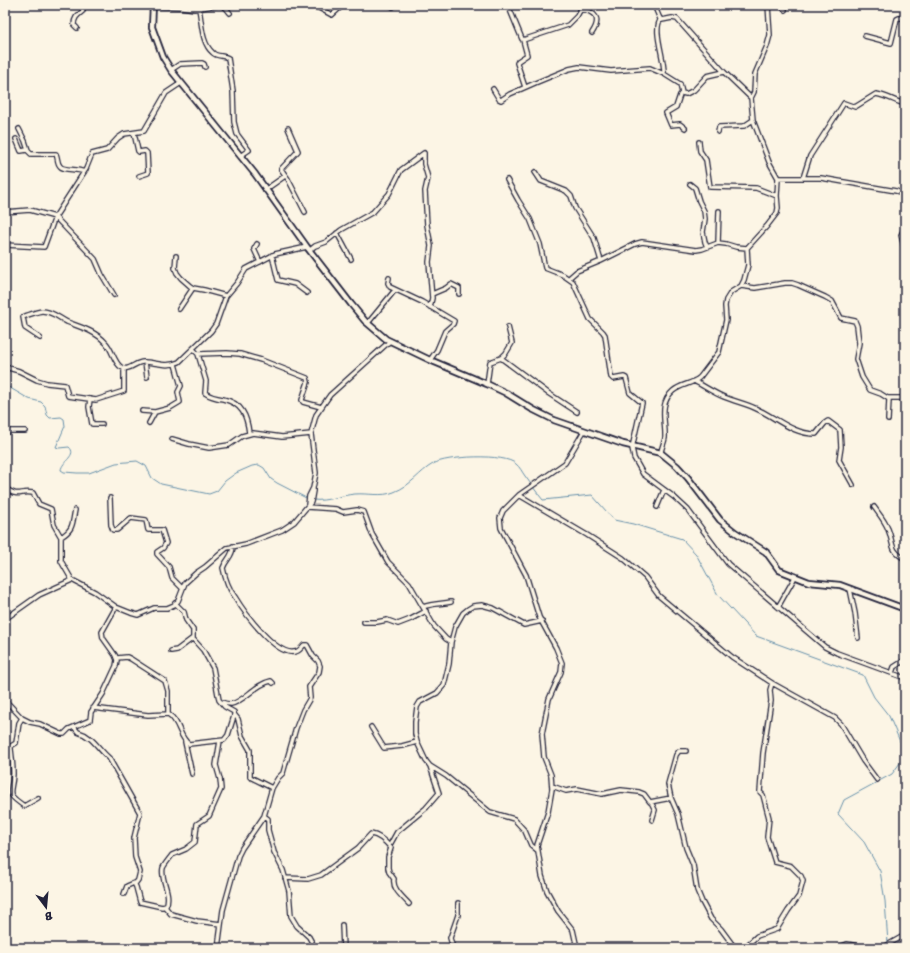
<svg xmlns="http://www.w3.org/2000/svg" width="910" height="953" font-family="Sriracha,sans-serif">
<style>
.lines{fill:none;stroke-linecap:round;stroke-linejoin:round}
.stream{stroke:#6690ab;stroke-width:1}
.street-casing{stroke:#22223b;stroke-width:6}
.secondary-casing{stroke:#22223b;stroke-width:8}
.street{stroke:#fcf5e5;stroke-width:3.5}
.secondary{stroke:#fcf5e5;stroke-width:4.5}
</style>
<rect width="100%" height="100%" fill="#fcf5e5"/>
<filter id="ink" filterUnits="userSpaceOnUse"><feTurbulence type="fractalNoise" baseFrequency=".025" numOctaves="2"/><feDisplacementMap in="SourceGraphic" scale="8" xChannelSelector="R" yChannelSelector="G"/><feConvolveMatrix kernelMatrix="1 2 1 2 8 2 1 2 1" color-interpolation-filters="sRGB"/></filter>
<g filter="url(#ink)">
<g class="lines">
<path class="stream" d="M5 385 29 399 41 402 45 406 47 415 50 418 61 417 64 419 65 426 56 447 59 448 69 447C78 455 62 461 61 470L64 472 77 473H89L116 463 137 461 146 466 152 478 161 484 209 494 217 491 225 481 236 473 252 466 259 465 264 468 271 479 277 483 308 499
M313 500C327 502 341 495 355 494 368 493 382 497 394 492 412 485 419 472 433 464 446 456 505 453 516 464 520 467 522 472 525 476 531 484 537 493 543 500L592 495 614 520 633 524 682 539 696 554 718 595 756 636 863 675 874 697 889 716 905 753
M888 943 885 901 880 871 864 842 838 814 844 800 892 774 905 756"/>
<defs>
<path id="street" d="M220 5 226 8 230 13
M307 5 319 8 332 15 343 5
M390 5 393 7 395 5
M508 5 522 39 523 40 568 25 577 16 583 5
M654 5 660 19 662 20 672 18 677 19 724 72
M780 5 785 10
M153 6 182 7 194 9 220 5
M199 9C202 22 201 43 213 53 217 57 224 55 228 58L233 91 234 122 237 134 249 150 240 156
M581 9C595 12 602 18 592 33
M661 19C652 29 665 59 664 74
M77 28 74 25C74 17 78 15 83 11V5
M865 36 891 43 897 19 899 18H905
M523 40 527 55 518 61 517 63 525 87
M171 70 180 64 202 63 204 64 205 67
M493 89 499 99 501 100 510 94 535 83 569 69 579 67 611 71 650 68 664 74 680 84 682 93 686 94 694 90 707 76 724 72 751 98
M682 93 680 95 676 107 666 113 671 125 680 124 685 128
M288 128 298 151 281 169 288 179 305 212
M19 129 25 141 28 150
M718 132 719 127 744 126 753 120
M134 133 138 151 139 152 145 151 147 153 148 173 139 176
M16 139 21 151 27 150 31 154H56C58 158 57 163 60 166 63 171 77 168 84 172
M699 142 700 151 706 160 710 187 756 188 777 196
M535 172 541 181 566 191 571 196 575 208 594 238 601 261 577 271 569 278
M778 178H821L896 191 905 194
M803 178 810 156 844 103 855 107 876 94C887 96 895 101 905 104
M507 180 518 200 530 219 540 244 545 268 563 275 573 282 590 319 603 332 605 335 611 377 613 379 624 377 626 378 630 393 642 403 632 448 634 458 643 474 674 497 688 510 728 564 825 647 837 653 905 678
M690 184 695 188 699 201 704 211 705 219 703 232 705 242 707 247
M265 190 285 176
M5 212 30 210 55 217 95 259 102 275 114 295
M905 227 901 235 905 250
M337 233 351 259
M718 243 719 211
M257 244 254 249 260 262
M5 245 44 247 55 217 86 169 92 154 107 150 118 138 124 134 144 131 166 93 181 83
M310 250 315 246 326 242 341 230 373 212 389 194 401 170 424 153V164L428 178 425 191 427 225 431 246 429 262 432 298 430 307
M272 255 278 280 295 284 307 293
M176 256 175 268 177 273 181 278 190 286 193 288 204 290 226 296
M601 261 635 244 642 242 696 250 702 249 718 243 726 244 736 247 747 248
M389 278 388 283 390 287 422 302 454 321 453 324 445 331 437 350 430 360
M741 286 755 288 785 283H792L798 285 825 297 832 301 841 318 855 321 857 326 859 343 856 359 862 377 870 390 881 394 889 399 888 420
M432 294 446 288 451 284 459 288V294
M179 309 193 288
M368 323 395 290
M40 338 25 328 23 317C25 316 39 311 42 311 52 311 59 318 67 322 80 327 95 331 105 342 112 348 114 363 121 367 129 372 135 362 143 362 156 362 166 368 179 362L211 331 216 324 226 296 237 283 246 269 275 254 307 247
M193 349 198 354 227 353 240 354 261 360 307 378 308 382 302 400 303 402 321 407
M198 354 206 381 205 393C211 397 216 398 223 399 242 403 247 416 249 433
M501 358 506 353 512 343 508 327
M145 362 147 377
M5 367 19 371 37 380 47 383 65 385 68 396 96 400 124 391V369
M694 381C704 386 714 393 724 397 736 402 748 404 759 410 778 419 793 434 816 434L825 423 828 421 840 430 841 447 839 460 853 485
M487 384 490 362 501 358 548 393 577 412
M888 398H905
M90 399 89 407 92 424H102
M142 411 155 412
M149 423 155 412 170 408 180 402 178 392 181 386 175 364
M5 433 11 431H25
M172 439 189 444 209 448 229 445 242 436 253 433 282 437 311 434
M661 453C661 448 664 444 665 438 666 422 658 404 673 391 681 384 693 384 700 377L719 352 726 320 725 306 726 300 731 292 741 286 744 280 748 265 747 248 767 226 777 213 778 208 777 196 778 178 769 162 753 120 751 98 754 92 755 74 767 46 770 35 768 5
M5 488C20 499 20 490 33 493L39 504 51 509 54 525 61 537V561L72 580
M519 495 587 535 623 558 645 577 659 596 732 657 772 683 835 718 841 724 863 761 877 780
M110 498 111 525 113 530H117L131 518 146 520 148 530H162L166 543 163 548 157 552V554L169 567 172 578 182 588
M308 505 309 496 313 488
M307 507 336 509 343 512 357 510 364 512 372 534 388 562 409 583 434 626 446 639 451 642
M657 507 664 490
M874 507C879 514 885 521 888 529 894 543 889 550 905 559
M61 537C74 529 72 524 75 510
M850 589 855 613 858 638
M423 607C433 603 441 604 451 602
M778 607 795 577
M905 618V628
M5 619 39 595 72 580 95 592 116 607 131 613 138 615 154 608H167L174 605 178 601 185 583 196 573 205 567 227 548 246 544 282 530 294 522 311 502 313 491V488L316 473 311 434 316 415 330 395 390 341
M364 622H377L387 620 398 624 411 619 426 611
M171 651 177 650 193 638
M117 658 127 657 131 659 165 681 168 691V714
M892 673 894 667 905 660
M5 700 22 718 30 722 40 724 61 734H64L69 729 90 720 91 712 103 694 116 666 117 660 115 655 103 638 102 632 116 607
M221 702C224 703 228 704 231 704 244 702 255 684 271 681L273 683
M93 708 148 715 168 714C180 721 179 738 189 744L224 740 228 735 234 716V712L225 707 219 700 213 668 203 650 193 639V630L186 620 184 612 175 603
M234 714 238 719 242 736 250 750V777L272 788
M22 718 19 723 16 743 11 746V749C12 757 13 766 13 774 12 795 4 792 24 806L38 798
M74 727 78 732C93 736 98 749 109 758L140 813 134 838 135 857 140 872 138 880 135 884
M371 727 384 748 402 746 417 742
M185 742 192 774
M686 751H679L676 755 668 784 671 798 678 814 686 848 693 865 697 890 702 902 711 919 721 929 735 948
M430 766 446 776 490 812 514 819 525 831 531 845 537 850
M552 786 566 791 577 789 602 794 621 790 639 792 644 794 650 802 671 798
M651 802 655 810 652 820
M264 816 268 819V830L274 852 283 870 289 891 291 916 297 926 309 937 315 948
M391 843 397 832 426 808 439 793 430 766 426 761 417 742 415 734V722L417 707 420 702 437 693 444 685 449 664 451 642 455 627 463 613 468 609 473 606 482 605 493 608 524 625 542 621
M285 878 308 879 321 875 358 848 371 834C379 835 386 842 391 848L388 857V868L389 872 394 879C392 889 403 897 409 904
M124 894 127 886 134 883 136 887 140 902 162 907 166 906C172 893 160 880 163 868 164 865 170 858 172 855L186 849 195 842 197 824 209 816 221 789 220 779 216 765 220 741
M165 907 171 914 197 921 221 924
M342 925 343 948
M218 948 223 910 238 856 242 848 264 816 272 788 278 778 283 773 296 728 303 710 310 698 309 687 319 672 320 666 318 661 313 656 307 645H304C301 648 299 652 294 652 275 655 244 612 235 597 229 589 225 578 223 568 226 559 233 557 233 546
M453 948 450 938 458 915V903
M577 948 573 930 558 911 547 891 542 876 537 845 548 812 552 789 551 775 544 757 542 734 549 699 561 672 562 663 556 648 539 617 526 575 501 528 500 518 503 511 519 495 565 463 584 431
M744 948 757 936 777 929 788 911 799 896 803 881 801 876 791 866 775 862 767 837 769 818 763 795 760 792 763 753 771 701 770 690 772 683
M837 948 847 944 869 948
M882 948 905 935"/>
<path id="secondary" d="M153 5 152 27 163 57 171 70 255 174 307 247 351 304 365 321 386 339 430 360 487 384 506 393 532 409 554 420 623 444 661 453 677 466 688 478 720 520 735 532 766 552 779 570 809 582 840 585 905 609"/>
</defs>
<use href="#street" class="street-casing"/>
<use href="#secondary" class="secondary-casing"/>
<use href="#street" class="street"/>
<use href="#secondary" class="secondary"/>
</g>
</g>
<rect width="910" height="953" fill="none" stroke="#fcf5e5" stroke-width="20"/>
<rect x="10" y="10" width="890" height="933" fill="none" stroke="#22223b" stroke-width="1.5" filter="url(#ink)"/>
<g transform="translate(46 907) rotate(164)" stroke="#fcf5e5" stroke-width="3" paint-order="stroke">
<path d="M0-3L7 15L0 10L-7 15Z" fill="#22223b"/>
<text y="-6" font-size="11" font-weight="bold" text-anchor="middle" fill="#22223b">B</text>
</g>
</svg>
